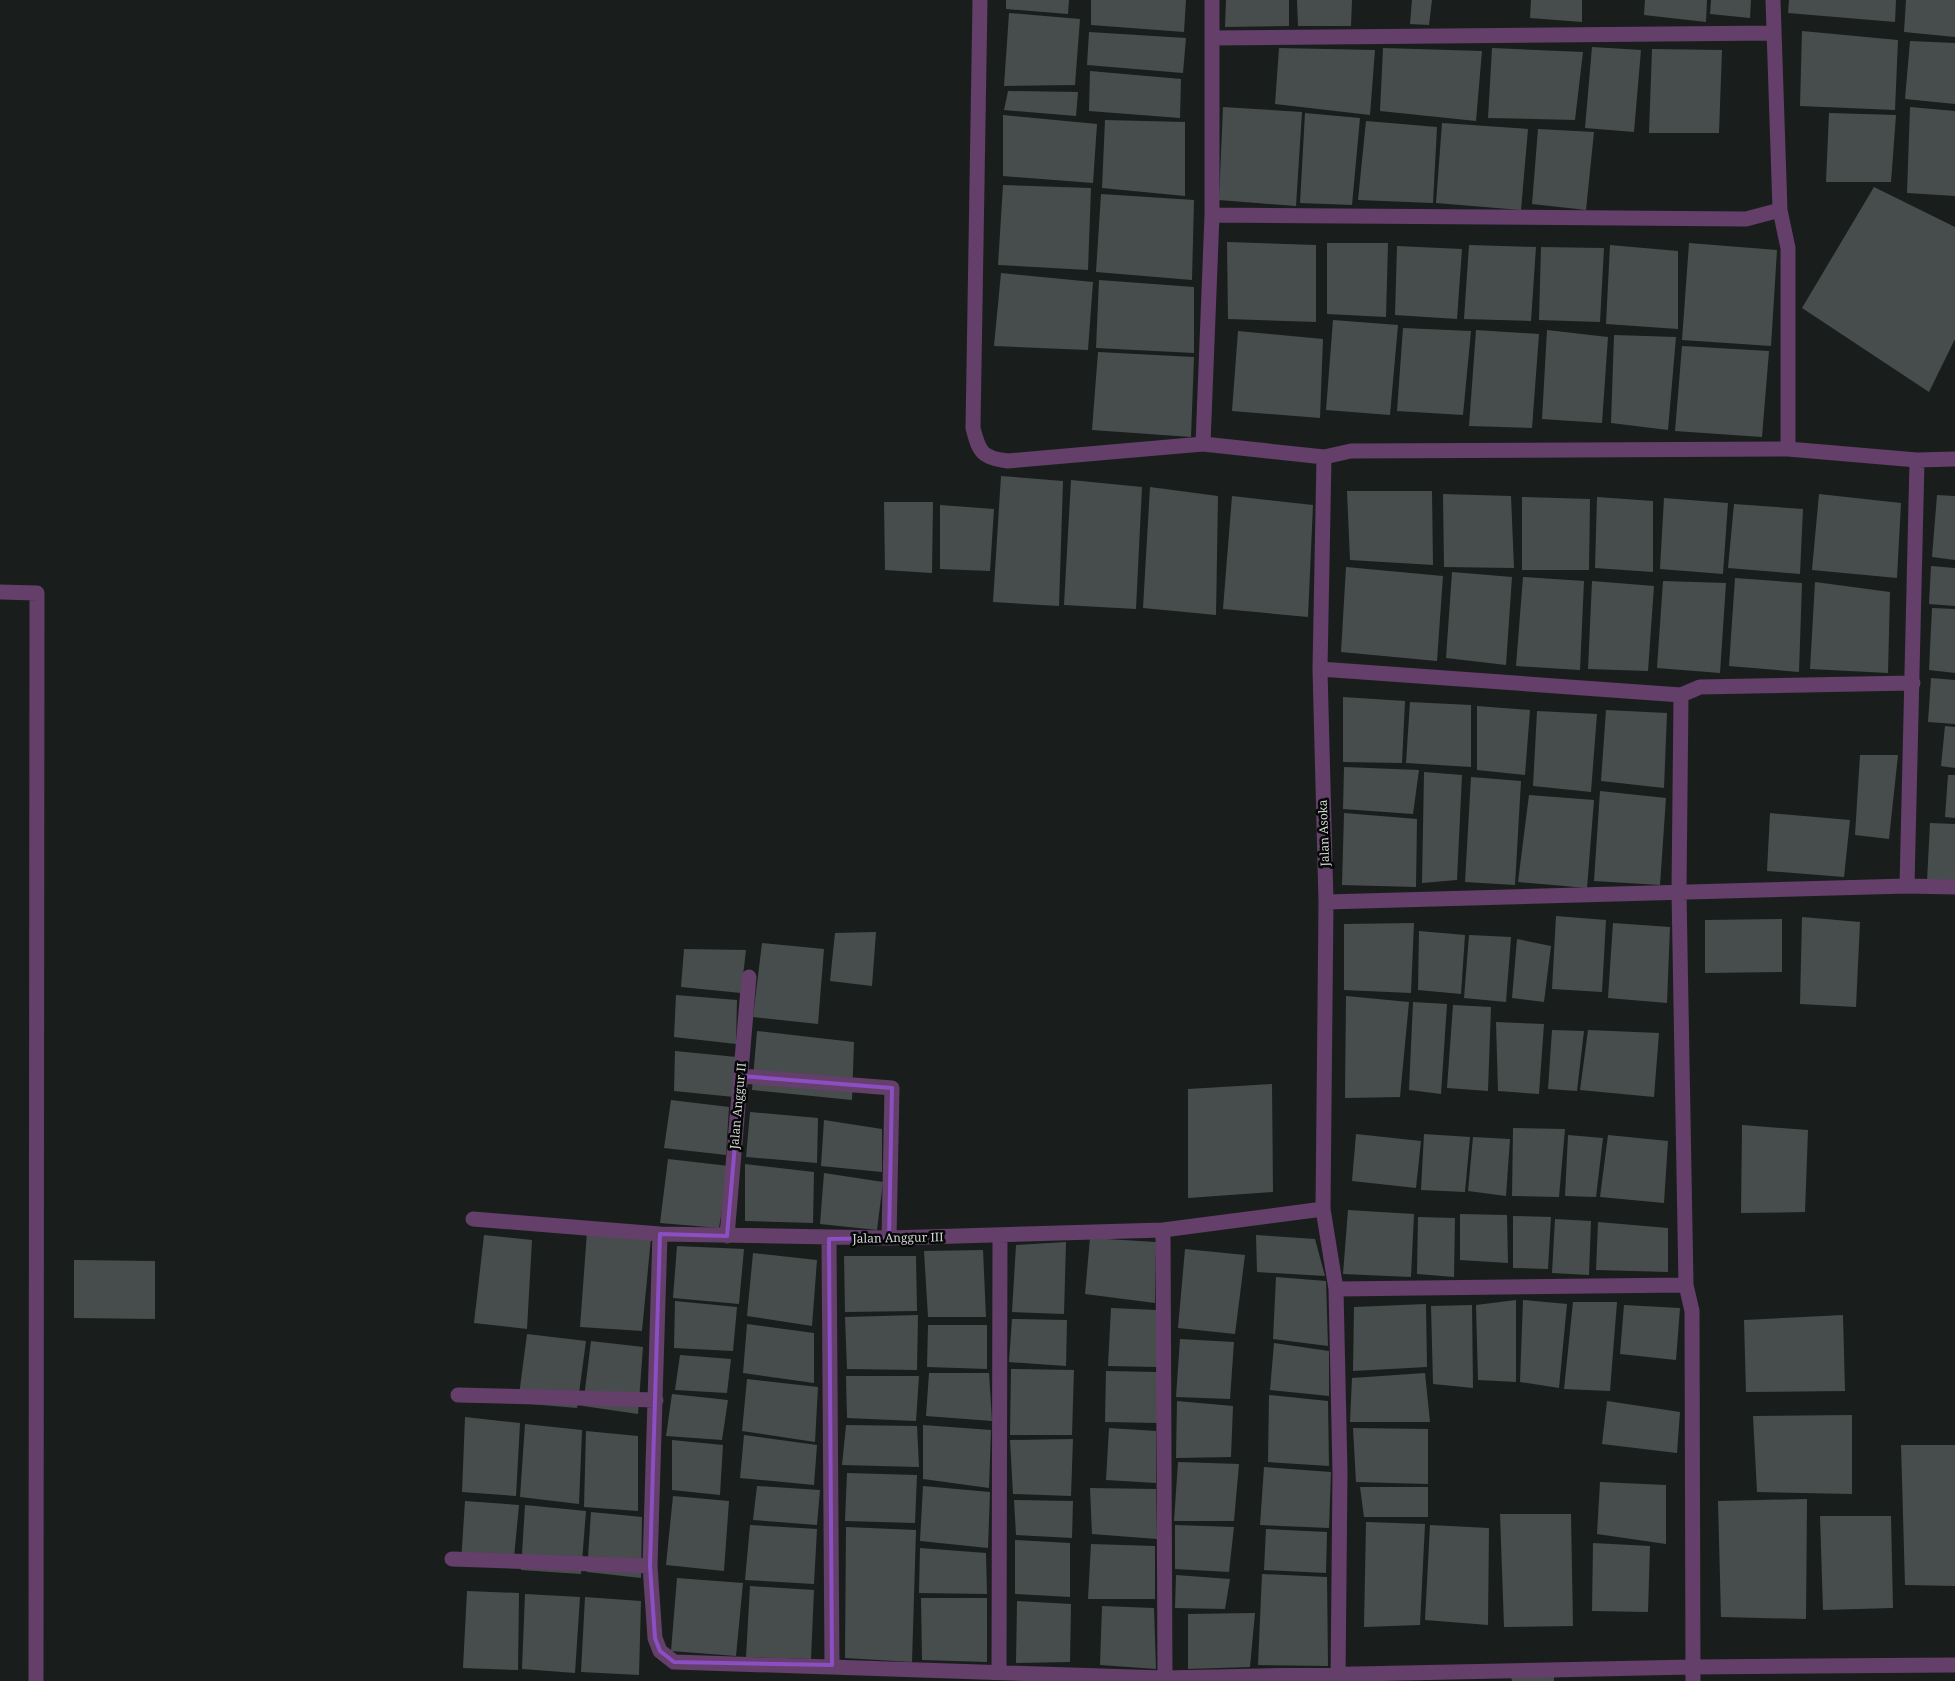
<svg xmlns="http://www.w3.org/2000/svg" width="1955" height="1681" font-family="'Noto Serif',serif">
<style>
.building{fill:#474d4c}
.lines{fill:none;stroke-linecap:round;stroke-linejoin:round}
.street{stroke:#633f69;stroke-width:15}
.marked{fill:none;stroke:#8c4ec3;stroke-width:4;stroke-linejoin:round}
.labels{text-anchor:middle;stroke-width:5;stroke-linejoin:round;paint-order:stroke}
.street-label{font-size:12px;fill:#d1d4d3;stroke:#060707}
</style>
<rect width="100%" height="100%" fill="#191e1d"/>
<path class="building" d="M1006 0H1069L1068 14 1006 9Z
M1091 0H1186L1184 32 1091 25Z
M1226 0H1289V26L1225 27Z
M1297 0H1352L1351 26H1298Z
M1412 0H1432L1429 25 1410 24Z
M1531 0H1582V22L1530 18Z
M1645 0H1707L1706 22 1644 15Z
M1711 0H1751L1750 18 1710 14Z
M1789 0H1896L1895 22 1788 13Z
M1906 0H1955V37L1904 32Z
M1009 13 1080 19 1075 85 1004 86Z
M1802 31 1898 40 1895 110 1800 106Z
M1089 32 1186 38 1183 73 1087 65Z
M1910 41 1955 43V104L1905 99Z
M1592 47 1641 50 1634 132 1585 128Z
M1279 48 1375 50 1370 115 1275 104Z
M1383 48 1482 51 1476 121 1380 111Z
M1492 48 1583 52 1575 120 1488 118Z
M1652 49 1722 50 1719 133H1649Z
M1090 71 1181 79 1180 118 1089 111Z
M1008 91 1078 92 1076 116 1004 110Z
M1223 107 1302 112 1296 206 1219 200Z
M1910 107 1955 111V196L1907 193Z
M1305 113 1360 118 1352 205 1300 203Z
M1829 113 1896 115 1891 182H1826Z
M1003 115 1097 124 1093 183 1003 176Z
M1105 120 1185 122V196L1102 188Z
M1366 121 1437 127 1433 203 1358 200Z
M1442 123 1528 129 1521 210 1436 203Z
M1538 129 1594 132 1586 210 1532 204Z
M1003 185 1091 188 1088 270 998 265Z
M1874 187 1955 227V339L1929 392 1802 308Z
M1101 194 1194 200 1192 280 1096 272Z
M1227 242 1316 245V322L1228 319Z
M1327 243H1388L1386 317 1327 314Z
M1689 243 1777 250 1771 346 1682 340Z
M1469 245 1536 247 1531 321 1464 319Z
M1610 245 1678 251V329L1606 324Z
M1397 246 1462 249 1457 319 1395 315Z
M1541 247 1604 248 1600 322 1539 320Z
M1001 273 1093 282 1088 350 994 346Z
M1099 280 1194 287V353L1096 348Z
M1333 320 1398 325 1390 415 1326 410Z
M1403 328 1471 331 1463 415 1397 411Z
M1476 330 1539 334 1532 428 1469 426Z
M1547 330 1608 337 1602 423 1542 419Z
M1238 331 1323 339 1320 418 1232 411Z
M1614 335 1676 337 1668 430 1611 423Z
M1682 346 1769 351 1762 437 1675 431Z
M1098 352 1194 357 1191 437 1092 430Z
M1001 476 1063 481 1059 606 993 602Z
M1071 480 1142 487 1136 609 1064 605Z
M1150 487 1218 496 1216 615 1143 608Z
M1347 491H1432L1433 565 1350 560Z
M1443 494 1511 496 1514 568 1444 567Z
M1819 494 1901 503 1897 578 1812 570Z
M1937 495 1955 496V560L1932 557Z
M1232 496 1313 505 1308 617 1223 609Z
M1522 497 1590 499 1589 570H1522Z
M1597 497 1653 501V572L1595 568Z
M1664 498 1728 503 1723 574 1660 569Z
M884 502H933L932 573 885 570Z
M1734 504 1803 509 1800 574 1728 568Z
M940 505 994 509 990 571 940 569Z
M1931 566 1955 568V606L1929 604Z
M1346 567 1443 576 1437 661 1341 652Z
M1452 572 1512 577 1506 665 1446 658Z
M1523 577 1584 581 1580 670 1516 666Z
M1735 578 1802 583 1799 672 1729 666Z
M1592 581 1654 586 1648 671 1588 669Z
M1663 581 1726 583 1720 673 1657 668Z
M1815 582 1890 592 1888 673 1810 669Z
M1932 608 1955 609V673L1929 670Z
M1931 678 1955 680V724L1928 722Z
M1343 697 1405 701 1402 763 1343 762Z
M1410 702 1471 705V767L1406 763Z
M1477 706 1530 710 1525 775 1477 770Z
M1606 710 1667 713 1664 788 1601 781Z
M1537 711 1597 714 1591 792 1533 786Z
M1945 726 1955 727V768L1941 766Z
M1860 755H1898L1889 839 1855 835Z
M1344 767 1419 770 1413 814 1343 809Z
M1424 772 1462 775 1457 880 1422 883Z
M1948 775H1955V818L1945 817Z
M1471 777 1521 781 1515 885 1465 882Z
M1600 791 1666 798 1660 885 1594 881Z
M1529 795 1594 800 1587 888 1518 882Z
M1344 813 1417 819 1416 887 1342 885Z
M1770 813 1850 820 1844 877 1767 871Z
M1930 823 1955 824V882L1927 881Z
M1556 916 1606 920 1602 992 1552 989Z
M1802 917 1860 922 1856 1007 1800 1004Z
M1782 919V972L1705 973V920Z
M1414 923 1411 993 1344 990V924Z
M1613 923 1670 927 1667 1003 1608 998Z
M1419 931 1465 935 1461 994 1418 990Z
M876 932 872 986 830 981 835 933Z
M1469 935 1511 937 1506 1002 1464 998Z
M1517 939 1551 946 1544 1002 1512 998Z
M762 943 824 949 818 1024 753 1017Z
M684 949 746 950 741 993 681 987Z
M676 995 737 1000 736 1044 674 1037Z
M1346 996 1409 1002 1400 1097 1345 1098Z
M1413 1002 1447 1004 1441 1094 1409 1090Z
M1453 1005 1491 1007 1488 1091 1447 1088Z
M1496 1022 1544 1024 1539 1094 1498 1091Z
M1552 1030 1584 1031 1577 1091 1548 1089Z
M1588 1030 1659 1033 1654 1097 1580 1090Z
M757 1031 854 1042 852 1100 752 1090Z
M675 1051 737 1057 734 1097 674 1091Z
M1272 1084 1273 1192 1188 1198V1089Z
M671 1100 729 1107 726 1155 664 1148Z
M750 1112 818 1118 817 1163 746 1157Z
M824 1120 882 1129V1172L821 1166Z
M1742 1125 1808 1130 1805 1212 1741 1213Z
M1513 1128 1565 1129 1559 1197 1512 1196Z
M1356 1134 1421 1141 1416 1188 1352 1181Z
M1424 1134 1470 1137 1465 1192 1421 1190Z
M1568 1135 1603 1138 1596 1197 1565 1196Z
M1608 1135 1668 1141 1664 1203 1600 1197Z
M1473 1137 1510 1139 1506 1196 1468 1191Z
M668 1159 729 1166 719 1228 660 1223Z
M745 1164 814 1172 813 1223 745 1221Z
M824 1173 883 1182 877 1230 820 1224Z
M1348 1210 1414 1214 1411 1277 1343 1274Z
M1460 1214 1507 1215 1508 1263 1460 1260Z
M1513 1216 1551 1217 1548 1269 1513 1268Z
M1418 1217 1455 1218 1454 1277 1417 1274Z
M1555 1219 1591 1221 1589 1275 1552 1273Z
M1598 1222 1668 1228V1272L1596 1270Z
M587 1232 651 1238 642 1331 580 1327Z
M484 1235 532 1240 527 1329 474 1323Z
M1256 1235 1315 1239 1325 1276 1257 1272Z
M1090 1238 1156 1242 1155 1303 1085 1294Z
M1066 1242 1064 1314 1012 1312 1016 1245Z
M677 1246 744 1249 739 1304 673 1298Z
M1185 1249 1245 1255 1235 1334 1178 1328Z
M983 1250 986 1317H928L924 1251Z
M753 1253 817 1260 812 1326 747 1316Z
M844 1256H916L917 1311 845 1312Z
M74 1260 155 1261V1319L74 1318Z
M1276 1277 1326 1281 1328 1346 1273 1339Z
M1516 1300V1382L1478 1380 1476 1305Z
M1523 1300 1567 1304 1559 1388 1520 1382Z
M675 1301 737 1307 733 1351 674 1348Z
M1573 1302H1617L1610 1391 1564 1389Z
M1426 1304 1427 1367 1353 1371 1354 1307Z
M1472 1305 1473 1388 1433 1384 1431 1306Z
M1624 1305 1680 1308 1676 1360 1620 1354Z
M1111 1308 1157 1310 1158 1367 1108 1366Z
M918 1315 917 1370 847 1369 845 1317Z
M1843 1315 1845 1391 1746 1392 1744 1320Z
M1012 1319 1067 1320 1066 1366 1009 1362Z
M747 1324 814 1333V1383L743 1373Z
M928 1325H987V1369L927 1367Z
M527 1334 586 1341 577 1408 518 1403Z
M1180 1339 1234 1342 1230 1399 1176 1397Z
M591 1341 643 1347 638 1414 583 1406Z
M1274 1343 1329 1351V1396L1270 1390Z
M680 1355 731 1359 727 1393 675 1390Z
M1011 1369 1074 1370 1072 1435H1010Z
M1106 1371 1157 1372V1423L1105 1422Z
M929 1373H989L992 1421 926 1416Z
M1425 1373 1430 1422H1350L1352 1378Z
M846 1376H919L916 1421 847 1418Z
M747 1379 818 1387 815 1442 742 1431Z
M672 1394 728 1400 722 1440 666 1436Z
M1269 1395 1328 1401 1329 1466 1268 1462Z
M1177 1401 1233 1406 1231 1457 1176 1458Z
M1607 1401 1680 1412 1677 1453 1602 1444Z
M1852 1415V1494L1757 1492 1753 1416Z
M465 1417 520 1423 516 1496 462 1492Z
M525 1424 582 1430 579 1504 520 1497Z
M846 1425 917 1426 919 1467 842 1465Z
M923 1425 991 1430 989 1488 923 1479Z
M1109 1428 1156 1431V1483L1106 1480Z
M1353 1428 1428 1429V1484L1356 1482Z
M586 1431 638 1436V1511L584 1507Z
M744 1435 817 1445 814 1485 740 1478Z
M1073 1439 1071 1496 1013 1494 1010 1440Z
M672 1440 723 1445 720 1495 672 1490Z
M1901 1445H1955V1586L1905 1585Z
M1178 1462 1239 1464 1234 1521H1174Z
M1264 1467 1331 1472 1329 1528 1260 1525Z
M847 1473 917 1475 915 1523 845 1521Z
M1600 1482 1666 1485V1544L1597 1534Z
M757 1486 820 1490 817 1525 753 1520Z
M923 1486 990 1492 988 1548 920 1541Z
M1360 1487H1428V1517H1364Z
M1090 1488 1156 1489 1157 1539 1092 1534Z
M673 1496 729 1501 724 1571 666 1565Z
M1807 1499 1806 1619 1721 1617 1718 1501Z
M1014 1500 1073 1501 1072 1538 1016 1535Z
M465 1501 519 1505 513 1568 461 1562Z
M525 1505 586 1511 581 1574 521 1570Z
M591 1512 642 1517 641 1578 587 1572Z
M1500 1514H1571L1573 1626 1504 1627Z
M1820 1516H1891L1893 1608 1823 1610Z
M1366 1522 1425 1524 1420 1625 1364 1627Z
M750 1525 817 1529 814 1584 745 1580Z
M1175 1525 1234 1527 1229 1572 1175 1569Z
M1430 1525 1489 1528 1488 1625 1425 1620Z
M846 1527 916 1530 912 1662 845 1658Z
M1266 1529 1327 1532 1326 1573 1264 1570Z
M1015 1540 1070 1543V1597L1015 1594Z
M1593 1543 1650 1546 1648 1612 1592 1611Z
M1091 1544 1155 1546V1599H1088Z
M920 1548 986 1553 987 1594 919 1593Z
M1262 1574 1327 1577 1328 1666 1258 1665Z
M1176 1575 1230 1579 1225 1609 1175 1608Z
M677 1578 743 1583 736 1656 671 1651Z
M750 1586 814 1590 811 1659 746 1657Z
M467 1591 519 1593 518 1670 463 1668Z
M525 1594 580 1597 575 1673 522 1669Z
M585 1597 641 1601 639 1675 581 1672Z
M921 1598H987V1662L922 1660Z
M1017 1601 1071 1604 1070 1662 1016 1663Z
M1102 1606 1154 1608 1156 1669 1100 1665Z
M1255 1613 1250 1667 1188 1669V1614Z
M1554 1675V1681H1512L1511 1676Z"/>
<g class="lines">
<path class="street" d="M980 0 973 428C979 452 982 458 1008 461L1203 444 1324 457 1351 451 1788 449 1917 460 1955 459
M1773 0 1780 210 1788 248V449
M1212 38 1774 33
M1212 215 1746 219 1780 210
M1203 444 1212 215V0
M1324 457 1320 669 1326 902 1323 1209 1336 1289 1340 1472 1338 1681
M0 592 37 593 36 1681
M1320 669 1681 695 1700 687 1913 683
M1681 695 1679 892 1686 1285 1692 1311 1693 1681
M1907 886 1917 460
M1326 902 1907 886 1955 887
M741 1076 892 1088 889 1238
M473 1219 660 1234 889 1238 1163 1230 1323 1209
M1163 1230 1165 1678
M660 1234 650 1566 655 1638 660 1651 674 1662 1165 1678 1692 1667 1955 1665
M727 1236 749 977
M829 1239 832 1665
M1336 1289 1686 1285
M458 1395 656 1400
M452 1559 650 1566
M999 1672 1000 1236"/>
</g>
<path class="marked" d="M741 1076 892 1088 889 1238 829 1239 832 1665 674 1662 660 1651 655 1638 650 1566 660 1234 727 1236Z"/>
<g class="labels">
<g class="street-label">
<text transform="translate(1324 833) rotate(-92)" y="4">Jalan Asoka</text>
<text transform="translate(738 1106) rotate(-85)" y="4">Jalan Anggur II</text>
<text transform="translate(898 1238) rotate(-1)" y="4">Jalan Anggur III</text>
</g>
</g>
</svg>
